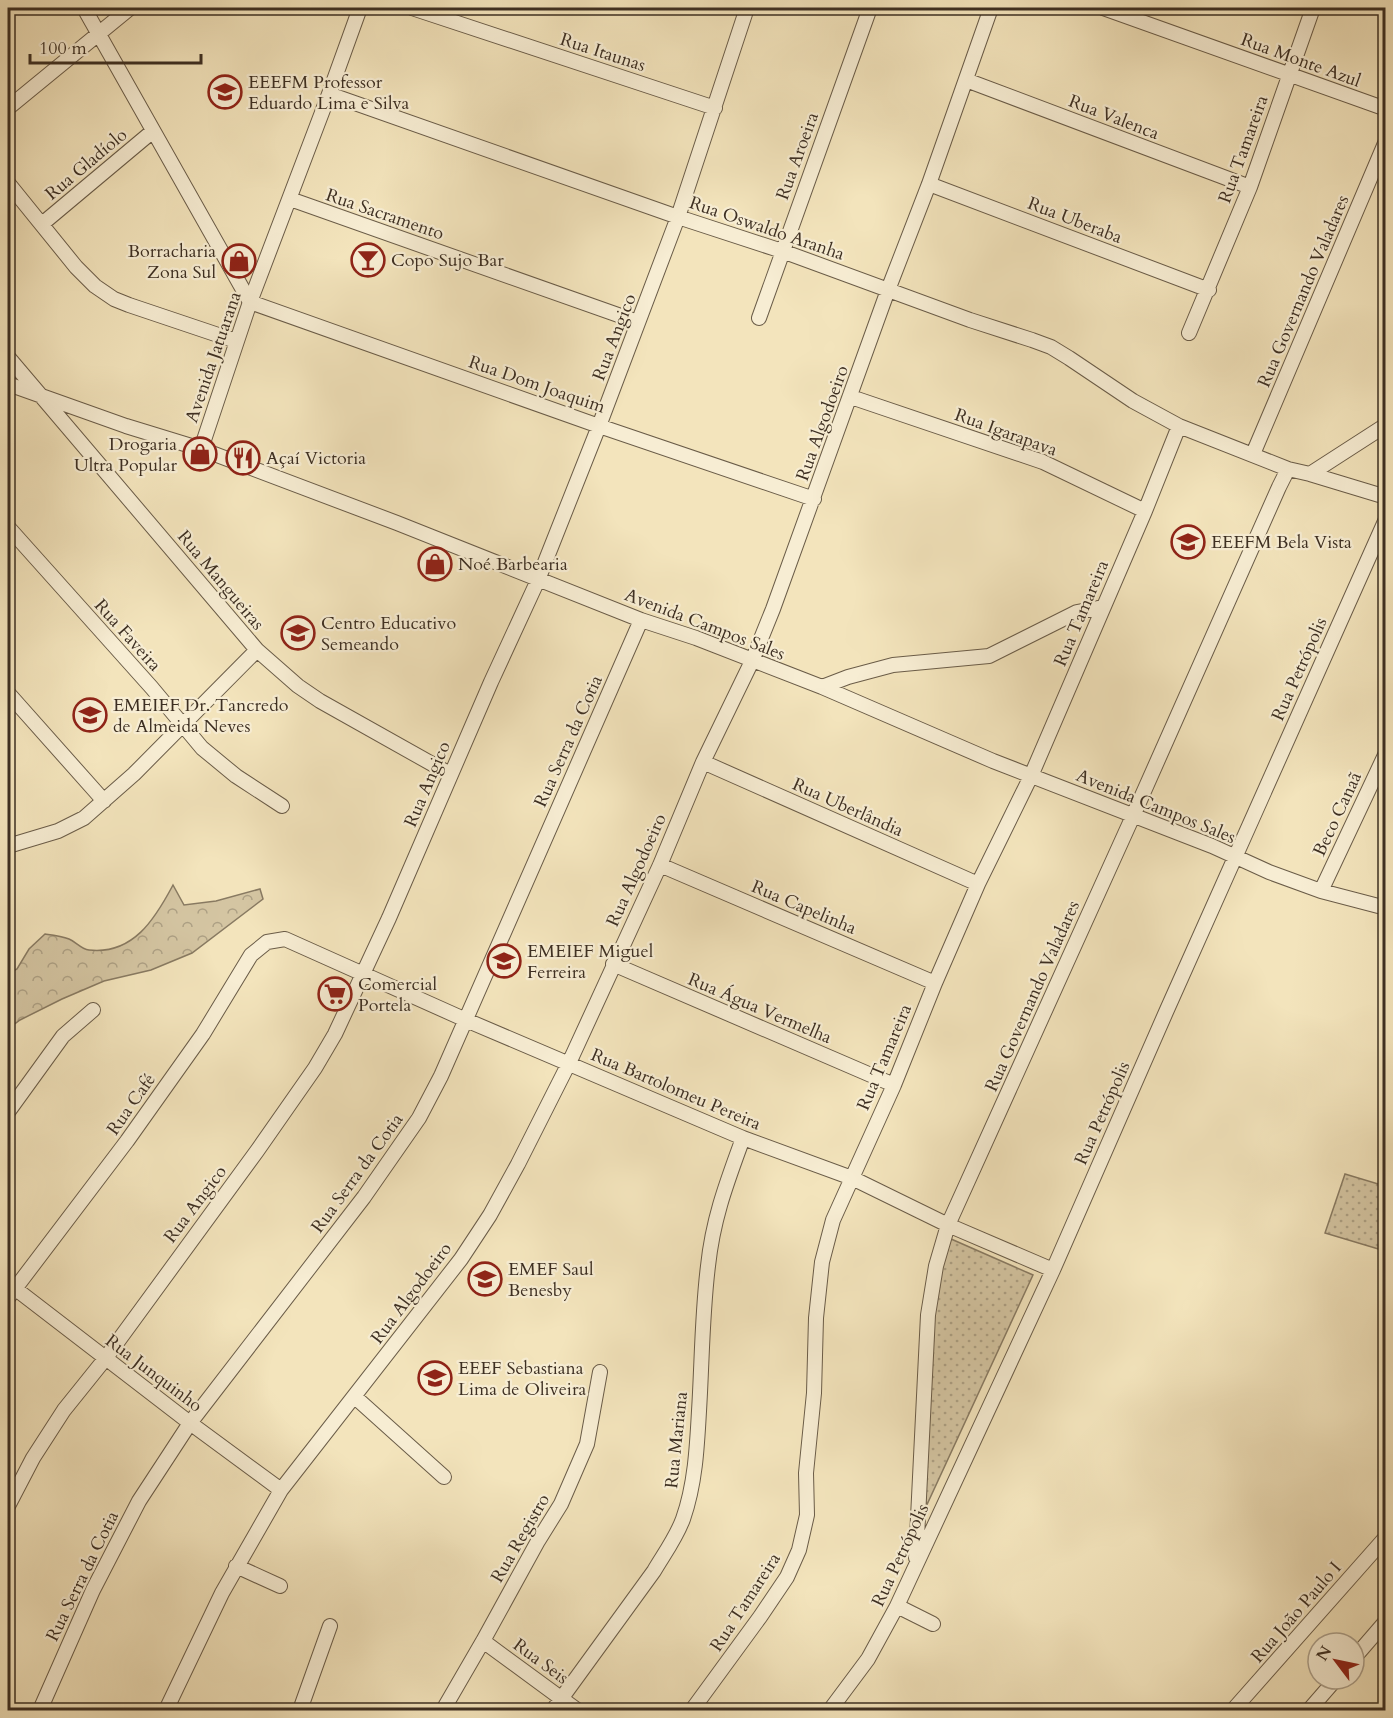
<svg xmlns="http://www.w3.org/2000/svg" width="1393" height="1718" font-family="Cardo,serif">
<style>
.forest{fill:url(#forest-crowns);stroke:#887a62;stroke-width:1.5}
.park{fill:url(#park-dots);stroke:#887a62;stroke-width:1.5}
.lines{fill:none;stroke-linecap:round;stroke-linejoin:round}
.minor-casing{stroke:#6a5c48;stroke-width:16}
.minor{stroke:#f7edd3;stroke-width:14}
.labels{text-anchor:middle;stroke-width:4.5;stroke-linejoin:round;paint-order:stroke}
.street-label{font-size:18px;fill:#3d2f22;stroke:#f7edd3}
.poi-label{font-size:18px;fill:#3d2f22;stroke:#f7edd3;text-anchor:start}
</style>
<defs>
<pattern id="forest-crowns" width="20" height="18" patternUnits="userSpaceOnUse" patternTransform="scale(1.5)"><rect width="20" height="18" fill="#d4c5a2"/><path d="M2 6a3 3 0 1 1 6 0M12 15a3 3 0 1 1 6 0" fill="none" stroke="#ada084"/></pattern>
<pattern id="park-dots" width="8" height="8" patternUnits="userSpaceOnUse" patternTransform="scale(1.5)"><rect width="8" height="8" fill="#d4c5a2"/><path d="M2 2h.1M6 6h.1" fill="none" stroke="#ada084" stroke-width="1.8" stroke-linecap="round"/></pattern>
</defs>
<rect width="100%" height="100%" fill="#f3e4bc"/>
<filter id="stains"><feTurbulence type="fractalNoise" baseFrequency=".00333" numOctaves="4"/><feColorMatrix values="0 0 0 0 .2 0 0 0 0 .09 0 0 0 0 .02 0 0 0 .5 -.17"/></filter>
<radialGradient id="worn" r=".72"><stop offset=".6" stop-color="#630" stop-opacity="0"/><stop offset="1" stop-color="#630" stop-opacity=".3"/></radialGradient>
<path class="forest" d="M173 885 184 905 216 901 260 889 263 899 192 953 151 970 104 981 62 999 20 1020 8 1029V974L17 969 29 949 45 934C53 935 62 936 69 939 76 942 81 949 89 950 133 955 155 919 173 885Z"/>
<path class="park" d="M1345 1174 1385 1186V1251L1325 1233Z
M942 1235 1033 1275 912 1537Z"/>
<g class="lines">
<defs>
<path id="minor" d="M84 8 250 302 599 426 814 499
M412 8 715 108
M1103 8 1386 109
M966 80 1250 187
M329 94 678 217 782 251 970 320 1032 340 1051 347 1069 358 1133 401 1179 426 1288 469 1310 474 1386 425
M8 108 130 8
M8 183 76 267 95 286 114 299 129 305 236 341
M929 184 1209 290
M290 199 638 322
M42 224 153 131
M759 318 870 8
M1189 333 1250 187 1313 8
M8 357 257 650 298 686 320 701 450 774
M8 384 126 426 201 449 397 523 641 620 696 638 822 687 993 761 1212 846 1269 872 1321 891 1386 908
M851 397 1043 462 1145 511
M201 449 250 302 329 94 360 8
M1253 454 1386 141
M1310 474 1386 497
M8 527 152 688 202 748 236 776 282 806
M822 687 848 677 893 665 989 656 1077 612 1103 607
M8 693 104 801
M703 762 978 884
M8 846 58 831 84 818 134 774 257 650
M660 865 935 983
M1321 891 1386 753
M613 964 894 1085
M8 1112 63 1036 93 1010
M8 1283 190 1423 281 1490
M8 1298 127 1141 203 1034 251 955 267 942 285 939 466 1020 743 1138 852 1178 948 1225 1053 1270
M355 1397 444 1477
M8 1506 33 1458 64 1410 105 1359 257 1151 315 1068 335 1034 389 918 491 682 538 580 599 426 678 217 747 8
M916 1558 928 1315 936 1266 948 1225 1133 816 1279 487 1288 469
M236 1566 280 1586
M897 1606 933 1624
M483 1641 577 1710
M1354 1658 1386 1621
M40 1710 93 1590 139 1501 190 1423 364 1197 419 1118 441 1076 641 620
M166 1710 222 1593 281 1490 461 1259 490 1215 518 1164 569 1063 660 865 703 762 752 661 773 609 888 290 929 184 991 8
M300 1710 330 1626
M443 1710 483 1641 538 1541 561 1504 587 1444 600 1372
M553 1710 654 1571C664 1554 676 1538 683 1519 695 1485 697 1448 699 1411 702 1363 702 1314 708 1266 713 1218 727 1182 743 1138
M692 1710 760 1617 787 1577 799 1550 807 1515 806 1473 814 1393 816 1318 822 1262 833 1220 894 1085 935 983 978 884 1031 776 1145 511 1179 426
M830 1710 868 1659 897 1606 1053 1270 1166 1012 1386 519
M1233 1710 1386 1537
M1309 1710 1336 1679"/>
</defs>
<use href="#minor" class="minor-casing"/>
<use href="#minor" class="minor"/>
</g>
<defs>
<symbol id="school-ring" viewBox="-11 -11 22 22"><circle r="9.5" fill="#f7edd3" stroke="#8f2418" stroke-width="1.5"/><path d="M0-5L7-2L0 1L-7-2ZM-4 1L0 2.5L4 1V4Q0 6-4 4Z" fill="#8f2418"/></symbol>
<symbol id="bar-ring" viewBox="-11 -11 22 22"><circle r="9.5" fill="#f7edd3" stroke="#8f2418" stroke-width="1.5"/><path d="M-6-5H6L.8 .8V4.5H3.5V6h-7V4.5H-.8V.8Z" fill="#8f2418"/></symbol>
<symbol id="shop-ring" viewBox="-11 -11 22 22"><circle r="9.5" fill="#f7edd3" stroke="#8f2418" stroke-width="1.5"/><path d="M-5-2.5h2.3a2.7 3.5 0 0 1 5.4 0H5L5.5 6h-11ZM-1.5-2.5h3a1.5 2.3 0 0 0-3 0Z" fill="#8f2418"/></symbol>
<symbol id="restaurant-ring" viewBox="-11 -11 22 22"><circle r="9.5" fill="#f7edd3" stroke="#8f2418" stroke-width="1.5"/><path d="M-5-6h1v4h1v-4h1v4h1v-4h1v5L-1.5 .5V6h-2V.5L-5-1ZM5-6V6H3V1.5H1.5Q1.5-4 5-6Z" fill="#8f2418"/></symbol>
<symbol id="supermarket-ring" viewBox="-11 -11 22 22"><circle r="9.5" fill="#f7edd3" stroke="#8f2418" stroke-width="1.5"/><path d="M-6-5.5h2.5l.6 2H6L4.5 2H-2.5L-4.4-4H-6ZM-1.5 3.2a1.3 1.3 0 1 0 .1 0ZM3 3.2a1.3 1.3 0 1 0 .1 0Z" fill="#8f2418"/></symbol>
</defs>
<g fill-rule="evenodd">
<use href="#school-ring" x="206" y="73" width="38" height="38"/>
<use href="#bar-ring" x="349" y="241" width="38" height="38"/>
<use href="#shop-ring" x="220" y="242" width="38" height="38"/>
<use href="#shop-ring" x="181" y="435" width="38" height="38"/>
<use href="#restaurant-ring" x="224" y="439" width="38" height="38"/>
<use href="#school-ring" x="1169" y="523" width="38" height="38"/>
<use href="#shop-ring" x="416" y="545" width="38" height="38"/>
<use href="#school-ring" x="279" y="614" width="38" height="38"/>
<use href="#school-ring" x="71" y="696" width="38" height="38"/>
<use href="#school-ring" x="485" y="942" width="38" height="38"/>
<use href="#supermarket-ring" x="316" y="975" width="38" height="38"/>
<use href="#school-ring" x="466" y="1260" width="38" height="38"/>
<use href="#school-ring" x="416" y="1359" width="38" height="38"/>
</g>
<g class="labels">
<g class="street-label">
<text transform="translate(603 52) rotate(18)" y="6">Rua Itaunas</text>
<text transform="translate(1301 60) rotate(20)" y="6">Rua Monte Azul</text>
<text transform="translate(1114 117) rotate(21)" y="6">Rua Valenca</text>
<text transform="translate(1243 149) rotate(-70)" y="6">Rua Tamareira</text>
<text transform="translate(797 156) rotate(-70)" y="6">Rua Aroeira</text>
<text transform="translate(86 164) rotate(-40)" y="6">Rua Gladíolo</text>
<text transform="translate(385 214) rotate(19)" y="6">Rua Sacramento</text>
<text transform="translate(1075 220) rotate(21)" y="6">Rua Uberaba</text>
<text transform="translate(767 228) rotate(19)" y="6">Rua Oswaldo Aranha</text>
<text transform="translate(1303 291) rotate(-67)" y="6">Rua Governando Valadares</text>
<text transform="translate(614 337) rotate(-69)" y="6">Rua Angico</text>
<text transform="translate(213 357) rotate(-71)" y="6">Avenida Jatuarana</text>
<text transform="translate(537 384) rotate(19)" y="6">Rua Dom Joaquim</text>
<text transform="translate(822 423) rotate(-70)" y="6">Rua Algodoeiro</text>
<text transform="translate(1006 432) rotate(20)" y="6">Rua Igarapava</text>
<text transform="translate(221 580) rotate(50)" y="6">Rua Mangueiras</text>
<text transform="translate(1081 613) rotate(-67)" y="6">Rua Tamareira</text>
<text transform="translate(705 624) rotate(21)" y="6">Avenida Campos Sales</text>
<text transform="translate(128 635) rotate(48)" y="6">Rua Faveira</text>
<text transform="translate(1299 669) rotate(-66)" y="6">Rua Petrópolis</text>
<text transform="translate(568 741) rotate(-66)" y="6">Rua Serra da Cotia</text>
<text transform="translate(427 784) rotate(-67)" y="6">Rua Angico</text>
<text transform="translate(1156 806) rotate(22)" y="6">Avenida Campos Sales</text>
<text transform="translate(848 807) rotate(24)" y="6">Rua Uberlândia</text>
<text transform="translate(1337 814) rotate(-65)" y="6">Beco Canaã</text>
<text transform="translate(636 870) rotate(-66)" y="6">Rua Algodoeiro</text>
<text transform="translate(804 907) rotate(23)" y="6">Rua Capelinha</text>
<text transform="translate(1032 996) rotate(-66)" y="6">Rua Governando Valadares</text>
<text transform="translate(760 1008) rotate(23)" y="6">Rua Água Vermelha</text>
<text transform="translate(884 1057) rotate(-67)" y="6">Rua Tamareira</text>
<text transform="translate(676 1089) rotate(23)" y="6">Rua Bartolomeu Pereira</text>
<text transform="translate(131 1104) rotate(-55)" y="6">Rua Café</text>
<text transform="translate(1102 1113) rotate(-66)" y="6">Rua Petrópolis</text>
<text transform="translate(357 1173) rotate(-54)" y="6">Rua Serra da Cotia</text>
<text transform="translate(195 1204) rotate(-53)" y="6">Rua Angico</text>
<text transform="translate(411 1293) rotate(-53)" y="6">Rua Algodoeiro</text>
<text transform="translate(154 1373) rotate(37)" y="6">Rua Junquinho</text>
<text transform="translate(676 1440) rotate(-84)" y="6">Rua Mariana</text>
<text transform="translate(520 1538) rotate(-60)" y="6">Rua Registro</text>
<text transform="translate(900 1555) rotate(-65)" y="6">Rua Petrópolis</text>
<text transform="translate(82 1576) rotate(-64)" y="6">Rua Serra da Cotia</text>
<text transform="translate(745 1602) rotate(-57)" y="6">Rua Tamareira</text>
<text transform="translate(1296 1612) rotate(-49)" y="6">Rua João Paulo I</text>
<text transform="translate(541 1661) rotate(36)" y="6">Rua Seis</text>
</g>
<g class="poi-label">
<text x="248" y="88">EEEFM Professor<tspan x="248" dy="21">Eduardo Lima e Silva</tspan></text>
<text x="216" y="257" text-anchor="end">Borracharia<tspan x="216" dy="21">Zona Sul</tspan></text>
<text x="391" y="266">Copo Sujo Bar</text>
<text x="177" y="450" text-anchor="end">Drogaria<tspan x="177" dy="21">Ultra Popular</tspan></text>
<text x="266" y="464">Açaí Victoria</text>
<text x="1211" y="548">EEEFM Bela Vista</text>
<text x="458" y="570">Noé Barbearia</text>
<text x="321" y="629">Centro Educativo<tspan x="321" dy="21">Semeando</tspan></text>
<text x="113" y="711">EMEIEF Dr. Tancredo<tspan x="113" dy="21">de Almeida Neves</tspan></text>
<text x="527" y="957">EMEIEF Miguel<tspan x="527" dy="21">Ferreira</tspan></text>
<text x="358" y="990">Comercial<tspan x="358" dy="21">Portela</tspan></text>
<text x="508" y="1275">EMEF Saul<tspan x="508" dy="21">Benesby</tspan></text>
<text x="458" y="1374">EEEF Sebastiana<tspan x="458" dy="21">Lima de Oliveira</tspan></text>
</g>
</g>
<rect width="1393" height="1718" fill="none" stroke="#f3e4bc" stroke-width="30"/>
<rect x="9" y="9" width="1375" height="1700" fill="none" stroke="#3d2f22" stroke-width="3"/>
<rect x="15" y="15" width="1363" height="1688" fill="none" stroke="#3d2f22" stroke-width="1.5"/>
<g transform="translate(1336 1661) rotate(302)"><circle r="28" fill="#f7edd3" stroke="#ada18c" stroke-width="1.5"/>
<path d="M0-4.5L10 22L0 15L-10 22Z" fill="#8f2418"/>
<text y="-9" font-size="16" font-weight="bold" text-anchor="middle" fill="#3d2f22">N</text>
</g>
<path d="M30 54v9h171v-9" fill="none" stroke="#3d2f22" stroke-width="3"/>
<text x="39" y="54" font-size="18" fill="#3d2f22" stroke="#f7edd3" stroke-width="4.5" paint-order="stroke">100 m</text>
<rect width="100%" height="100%" filter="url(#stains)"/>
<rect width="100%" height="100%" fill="url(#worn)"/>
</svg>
